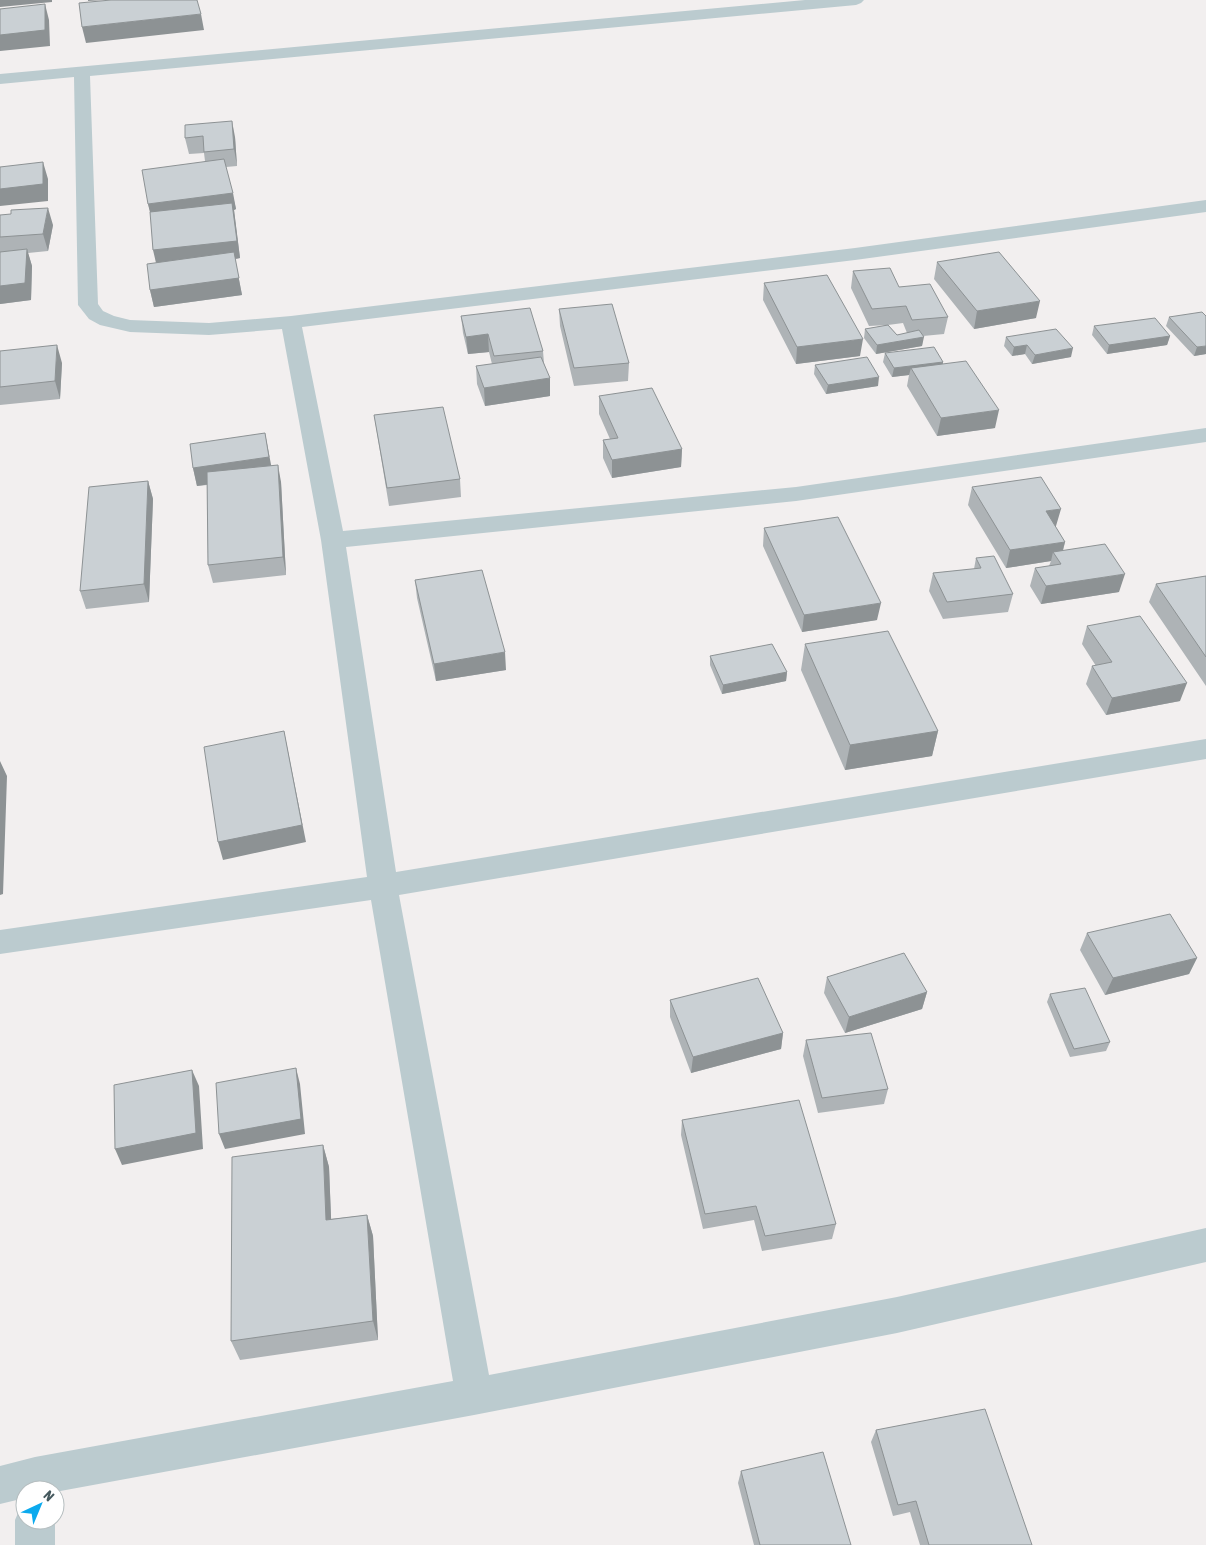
<svg xmlns="http://www.w3.org/2000/svg" width="1206" height="1545" font-family="'Asap Condensed',sans-serif">
<style>
.lines{fill:none;stroke-linecap:round;stroke-linejoin:round}
.minor{fill:#bbcbcf;fill-rule:evenodd}
.wall{fill:#aeb3b6;fill-rule:evenodd}
.shaded-wall{fill:#8d9294}
.building{fill:#cad0d4;stroke:#8d9294}
</style>
<rect width="100%" height="100%" fill="#f2efef"/>
<g class="lines">
<path class="minor" d="M805 0H864L861 3 856 5 90 76 98 304 103 311 114 316 130 320 209 323 291 316 855 248 1206 200V212L855 260 302 327 343 531 796 487 1206 428V442L796 501 346 547 396 872 1206 739V759L399 895 489 1375 897 1297 1206 1228V1262L897 1333 474 1415 55 1492V1490H25V1498L0 1504V1466L35 1457 453 1381 371 900 0 954V930L367 877 321 540 282 329 209 335 130 332 100 325 89 319 78 305 74 77 0 84V74Z
M25 1505V1520H55V1545H15V1520L21 1506Z"/>
</g>
<path class="wall" d="M185 125 235 137 237 166 226 167 236 209 234 210 240 258 235 259 242 295 154 307 150 290 156 262 151 214 148 204 205 161 204 153 189 154 185 138Z
M0 215 53 225 48 251 28 253 32 266 31 300 0 304Z
M937 262 1036 318 974 329 934 279Z
M853 271 899 287 948 317 944 334 923 336 922 346 876 354 864 338 865 329 888 325 869 326 851 288ZM903 323 907 333 897 335 888 325Z
M764 283 860 356 796 364 763 300Z
M559 309 629 363 628 381 574 386 560 326Z
M461 316 543 351 544 363 550 396 485 406 477 384 476 366 492 364 489 352 468 354 463 333Z
M1169 317 1206 354 1194 356 1166 326Z
M1094 326 1170 336 1167 345 1107 354 1092 335Z
M1006 337 1071 357 1032 364 1025 354 1012 356 1004 346Z
M0 351 62 363 60 399 0 405Z
M885 353 943 362V364L995 428 937 436 907 386 909 375 892 377 883 362Z
M815 365 878 386 826 394 814 374Z
M599 396 682 449 681 467 612 478 603 458V440L610 439 599 414Z
M374 415 460 479 461 497 389 506Z
M271 465 281 482 286 575 213 583 208 565 207 485 197 486 193 468Z
M148 481 153 499 149 602 86 609 80 591Z
M972 487 1056 526 1055 527 1065 542 1063 551 1119 592 1041 604 1030 586 1035 568 1049 566 1051 561 1006 568 968 505Z
M764 528 877 620 802 632 763 546Z
M976 558 1013 594 1008 612 943 619 929 591 933 573 974 569Z
M1206 576V686L1149 602 1156 584Z
M415 580 506 670 436 681 417 598Z
M1087 626 1180 701 1106 715 1086 684 1092 666H1096L1082 644Z
M805 644 938 731 932 756 845 770 801 670Z
M710 656 787 672 786 681 722 694 710 665Z
M1087 933 1197 958 1189 974 1105 995 1080 950Z
M827 977 927 992 922 1009 845 1033 824 993Z
M1050 994 1110 1042 1106 1051 1070 1057 1047 1002Z
M670 1000 783 1033 781 1049 691 1073 670 1017Z
M806 1040 888 1089 884 1104 818 1113 803 1056Z
M682 1120 836 1224 832 1239 762 1251 754 1220 703 1229 681 1135Z
M323 1145 329 1167 331 1219 367 1215 373 1236 378 1340 240 1360 231 1341Z
M876 1430 1032 1545H920L910 1512 893 1516 871 1442Z
M741 1471 851 1545H754L738 1483Z"/>
<path class="shaded-wall" d="M0 0H52V2L0 7Z
M88 0H104L88 1Z
M45 4 49 20 50 46 0 51V35Z
M201 14 204 30 86 43 82 27Z
M232 121 235 137 237 166 234 149Z
M43 162 48 179V201L0 206V189Z
M233 193 236 209 234 210 240 258 235 259 242 295 154 307 150 290 157 267 153 250 152 221 148 204Z
M48 208 53 225 48 251 43 234Z
M27 249 32 266 31 300 0 304V286Z
M1040 301 1036 318 974 329 977 311Z
M488 334 489 352 468 354 466 337Z
M1170 336 1167 345 1107 354 1109 345Z
M924 337 922 346 876 354 877 345Z
M863 339 860 356 796 364 797 347Z
M57 345 62 363 60 399 55 381Z
M1027 345 1025 354 1012 356 1014 347Z
M1206 346V354L1194 356 1197 347Z
M1073 348 1071 357 1032 364 1035 355Z
M943 362 941 371 911 368 909 375 892 377 894 368Z
M879 377 878 386 826 394 828 385Z
M550 378V396L485 406 484 388Z
M999 410 995 428 937 436 941 418Z
M265 433 273 475 197 486 193 468Z
M682 449 681 467 612 478V460Z
M278 465 281 482 286 575 283 557Z
M148 481 153 499 149 602 144 584Z
M1061 509 1056 526 1041 529 1046 511Z
M1065 542 1060 560 1053 552 1051 561 1006 568 1010 550Z
M1125 574 1119 592 1041 604 1046 586Z
M881 603 877 620 802 632 804 615Z
M505 652 506 670 436 681 434 664Z
M787 672 786 681 722 694 723 685Z
M1187 683 1180 701 1106 715 1112 698Z
M284 731 306 842 223 860 218 842Z
M938 731 932 756 845 770 850 745Z
M0 761 7 776 3 894 0 895Z
M1197 958 1189 974 1105 995 1113 978Z
M927 992 922 1009 845 1033 849 1017Z
M783 1033 781 1049 691 1073 693 1057Z
M296 1068 300 1084 305 1134 225 1149 219 1134Z
M192 1070 199 1086 203 1149 122 1165 115 1149Z
M323 1145 329 1167 332 1241 326 1220Z
M367 1215 373 1236 378 1340 373 1321Z"/>
<path class="building" d="M111 0H197L201 14 82 27 79 3Z
M45 4V30L0 35V9Z
M232 121 234 149 204 152 203 136 185 138V125Z
M224 159 233 193 148 204 142 170Z
M43 162V184L0 189V167Z
M232 203 237 241 153 250 150 212Z
M48 208 43 234 0 237V215L11 214V210Z
M27 249 25 283 0 286V252Z
M234 252 239 278 150 290 147 264Z
M999 252 1040 301 977 311 937 262Z
M890 268 899 287 930 284 948 317 912 320 906 306 872 309 853 271Z
M827 275 863 339 797 347 764 283Z
M612 304 629 363 574 368 559 309Z
M530 308 543 351 494 356 488 334 466 337 461 316Z
M1202 312 1206 316V346L1197 347 1169 317Z
M1155 318 1170 336 1109 345 1094 326Z
M888 325 897 335 919 330 924 337 877 345 865 329Z
M1056 329 1073 348 1035 355 1027 345 1014 347 1006 337Z
M57 345 55 381 0 387V351Z
M934 347 943 362 894 368 885 353Z
M541 357 550 378 484 388 476 366Z
M867 357 879 377 828 385 815 365Z
M966 361 999 410 941 418 911 368Z
M652 388 682 449 612 460 603 440 618 438 599 396Z
M443 407 460 479 387 488 374 415Z
M265 433 269 457 193 468 190 444Z
M278 465 283 557 208 565 207 472Z
M1041 477 1061 509 1046 511 1065 542 1010 550 972 487Z
M148 481 144 584 80 591 89 487Z
M838 517 881 603 804 615 764 528Z
M1105 544 1125 574 1046 586 1035 568 1061 564 1053 552Z
M994 556 1013 594 947 602 933 573 981 568 976 558Z
M482 570 505 652 434 664 415 580Z
M1206 576V657L1156 584Z
M1140 616 1187 683 1112 698 1092 666 1112 662 1087 626Z
M888 631 938 731 850 745 805 644Z
M772 644 787 672 723 685 710 656Z
M284 731 302 825 218 842 204 747Z
M1170 914 1197 958 1113 978 1087 933Z
M904 953 927 992 849 1017 827 977Z
M758 978 783 1033 693 1057 670 1000Z
M1085 988 1110 1042 1074 1049 1050 994Z
M871 1033 888 1089 822 1098 806 1040Z
M296 1068 301 1119 219 1134 216 1083Z
M192 1070 196 1133 115 1149 114 1085Z
M799 1100 836 1224 765 1236 756 1206 705 1214 682 1120Z
M323 1145 326 1220 367 1215 373 1321 231 1341 232 1157Z
M985 1409 1032 1545H929L916 1501 898 1505 876 1430Z
M823 1452 851 1545H760L741 1471Z"/>
<g transform="translate(40 1505) rotate(44)"><circle r="24" fill="#ffffff" stroke="#b5bdbf"/>
<path d="M0-4L9 19L0 12L-9 19Z" fill="#0caaee"/>
<text y="-8" font-size="14" font-weight="bold" text-anchor="middle" fill="#45595e">N</text>
</g>
</svg>
